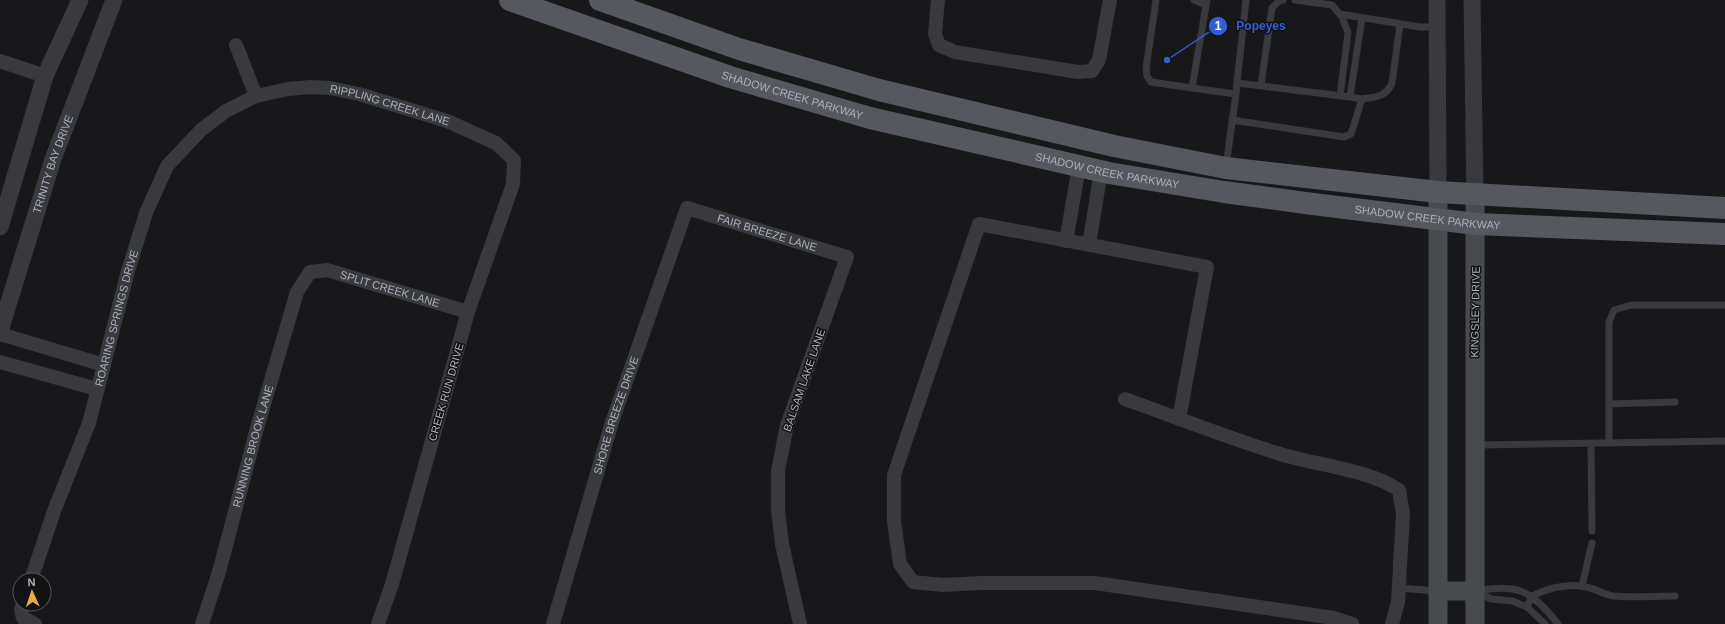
<svg xmlns="http://www.w3.org/2000/svg" width="1725" height="624" font-family="Helvetica,sans-serif">
<style>
.lines{fill:none;stroke-linecap:round;stroke-linejoin:round}
.service{stroke:#393a3f;stroke-width:7}
.minor{stroke:#393a3f;stroke-width:14}
.tertiary{stroke:#393a3f;stroke-width:17}
.secondary{stroke:#474a4f;stroke-width:19}
.primary{stroke:#55585e;stroke-width:22}
.labels{text-anchor:middle;stroke-width:3;stroke-linejoin:round;paint-order:stroke}
.street-label{font-size:11px;fill:#abb0b9;stroke:#131315}
.leader{fill:none;stroke:#325dd3;stroke-width:1.5}
.callout-dot{fill:#325dd3;stroke:#131315;stroke-width:1.5}
.mark-label{font-size:12px;text-anchor:middle;font-weight:bold;fill:#fff}
.callout-label{font-size:12px;text-anchor:middle;font-weight:bold;fill:#325dd3;stroke:#131315;stroke-width:3;stroke-linejoin:round;paint-order:stroke}
</style>
<rect width="100%" height="100%" fill="#18181a"/>
<g class="lines">
<path class="service" d="M1156 0 1146 68 1147 76 1151 82 1192 88
M1194 0 1206 5
M1207 0 1192 88 1236 94 1226 166
M1295 0 1332 5 1342 17 1348 33 1340 96
M1340 14 1420 27H1437
M1237 83 1246 0
M1261 85 1272 8 1279 1 1283 0
M1236 94 1237 83 1350 97 1362 18
M1362 99C1376 97 1386 97 1392 83L1400 24
M1232 120 1344 137 1351 134 1362 99 1350 97
M1609 404 1675 402
M1591 443 1592 531
M1609 443V322L1614 310 1631 305H1725
M1477 445 1725 441
M1582 586 1592 543
M1399 588 1438 591
M1477 591C1518 583 1532 591 1558 624
M1477 592 1491 599 1512 601 1527 607 1545 624
M1527 607 1532 596C1549 588 1568 583 1586 587 1596 589 1603 594 1613 596 1633 598 1654 596 1675 596"/>
<g class="minor">
<path d="M938 0 935 34 939 45 955 52 1078 72 1092 71 1099 60 1110 0"/>
<path d="M236 45 256 96"/>
<path d="M0 61 45 76"/>
<path d="M1066 241 1079 167"/>
<path d="M1089 245 1101 171"/>
<path d="M0 334 104 365"/>
<path d="M0 362 97 389"/>
<path d="M1125 399C1175 417 1226 437 1277 453 1314 465 1368 469 1399 490L1403 514 1398 602 1392 624"/>
<path d="M1179 419 1207 267 979 224 894 475V521L900 564 913 582 943 585 981 583H1095L1334 618 1352 624"/>
<path id="s1" d="M31 580 54 511 89 423 128 271 146 213 167 166 201 130 226 111 256 96 288 89 311 87 330 88 359 94 447 121 496 143 514 160 513 184 468 312 392 584 378 624"/>
<path d="M23 604 21 610 23 618 35 624"/>
<path id="s2" d="M202 624 219 572 257 428 297 292 310 272 327 270 468 312"/>
<path id="s3" d="M553 624 612 422 687 208 847 257 787 425 778 471V510L782 544 800 624"/>
</g>
<g class="tertiary">
<path d="M1437 0 1438 192"/>
<path d="M1472 0 1475 195"/>
<path d="M0 227 45 76 80 0"/>
<path id="s4" d="M0 331 53 159 114 0"/>
</g>
<path class="secondary" d="M1438 192V624
M1438 591H1475
M1475 624V195"/>
<g class="primary">
<path id="s5" d="M510 0 730 77 870 118 1109 173 1224 192 1313 204 1476 224 1725 234"/>
<path d="M600 0 739 49 879 90 1114 146 1226 168 1438 192 1725 208"/>
</g>
</g>
<g class="labels">
<g class="street-label">
<text dy="4" stroke="none"><textPath href="#s5" startOffset="298">SHADOW CREEK PARKWAY</textPath></text>
<text dy="4" stroke="none"><textPath href="#s1" startOffset="688">RIPPLING CREEK LANE</textPath></text>
<text dy="4" stroke="none"><textPath href="#s4" startOffset="175">TRINITY BAY DRIVE</textPath></text>
<text dy="4" stroke="none"><textPath href="#s5" startOffset="622">SHADOW CREEK PARKWAY</textPath></text>
<text dy="4" stroke="none"><textPath href="#s5" startOffset="946">SHADOW CREEK PARKWAY</textPath></text>
<text dy="4" stroke="none"><textPath href="#s3" startOffset="521">FAIR BREEZE LANE</textPath></text>
<text dy="4" stroke="none"><textPath href="#s2" startOffset="452">SPLIT CREEK LANE</textPath></text>
<text transform="translate(1475 312) rotate(-89)" y="4">KINGSLEY DRIVE</text>
<text dy="4" stroke="none"><textPath href="#s1" startOffset="276">ROARING SPRINGS DRIVE</textPath></text>
<text transform="translate(804 380) rotate(-71)" y="4">BALSAM LAKE LANE</text>
<text transform="translate(446 392) rotate(-74)" y="4">CREEK RUN DRIVE</text>
<text dy="4" stroke="none"><textPath href="#s3" startOffset="218">SHORE BREEZE DRIVE</textPath></text>
<text dy="4" stroke="none"><textPath href="#s2" startOffset="185">RUNNING BROOK LANE</textPath></text>
</g>
</g>
<path class="leader" d="M1167 60L1218 26"/>
<g class="callout-dot">
<circle cx="1167" cy="60" r="4"/>
<circle cx="1218" cy="26" r="10"/>
</g>
<g class="mark-label">
<text x="1218" y="30">1</text>
</g>
<g class="callout-label">
<text x="1261" y="30">Popeyes</text>
</g>
<g transform="translate(32 592) rotate(357)"><circle r="19" fill="#131315" stroke="#505257"/>
<path d="M0-3L7 15L0 10L-7 15Z" fill="#eaab40"/>
<text y="-6" font-size="11" font-weight="bold" text-anchor="middle" fill="#abb0b9">N</text>
</g>
</svg>
